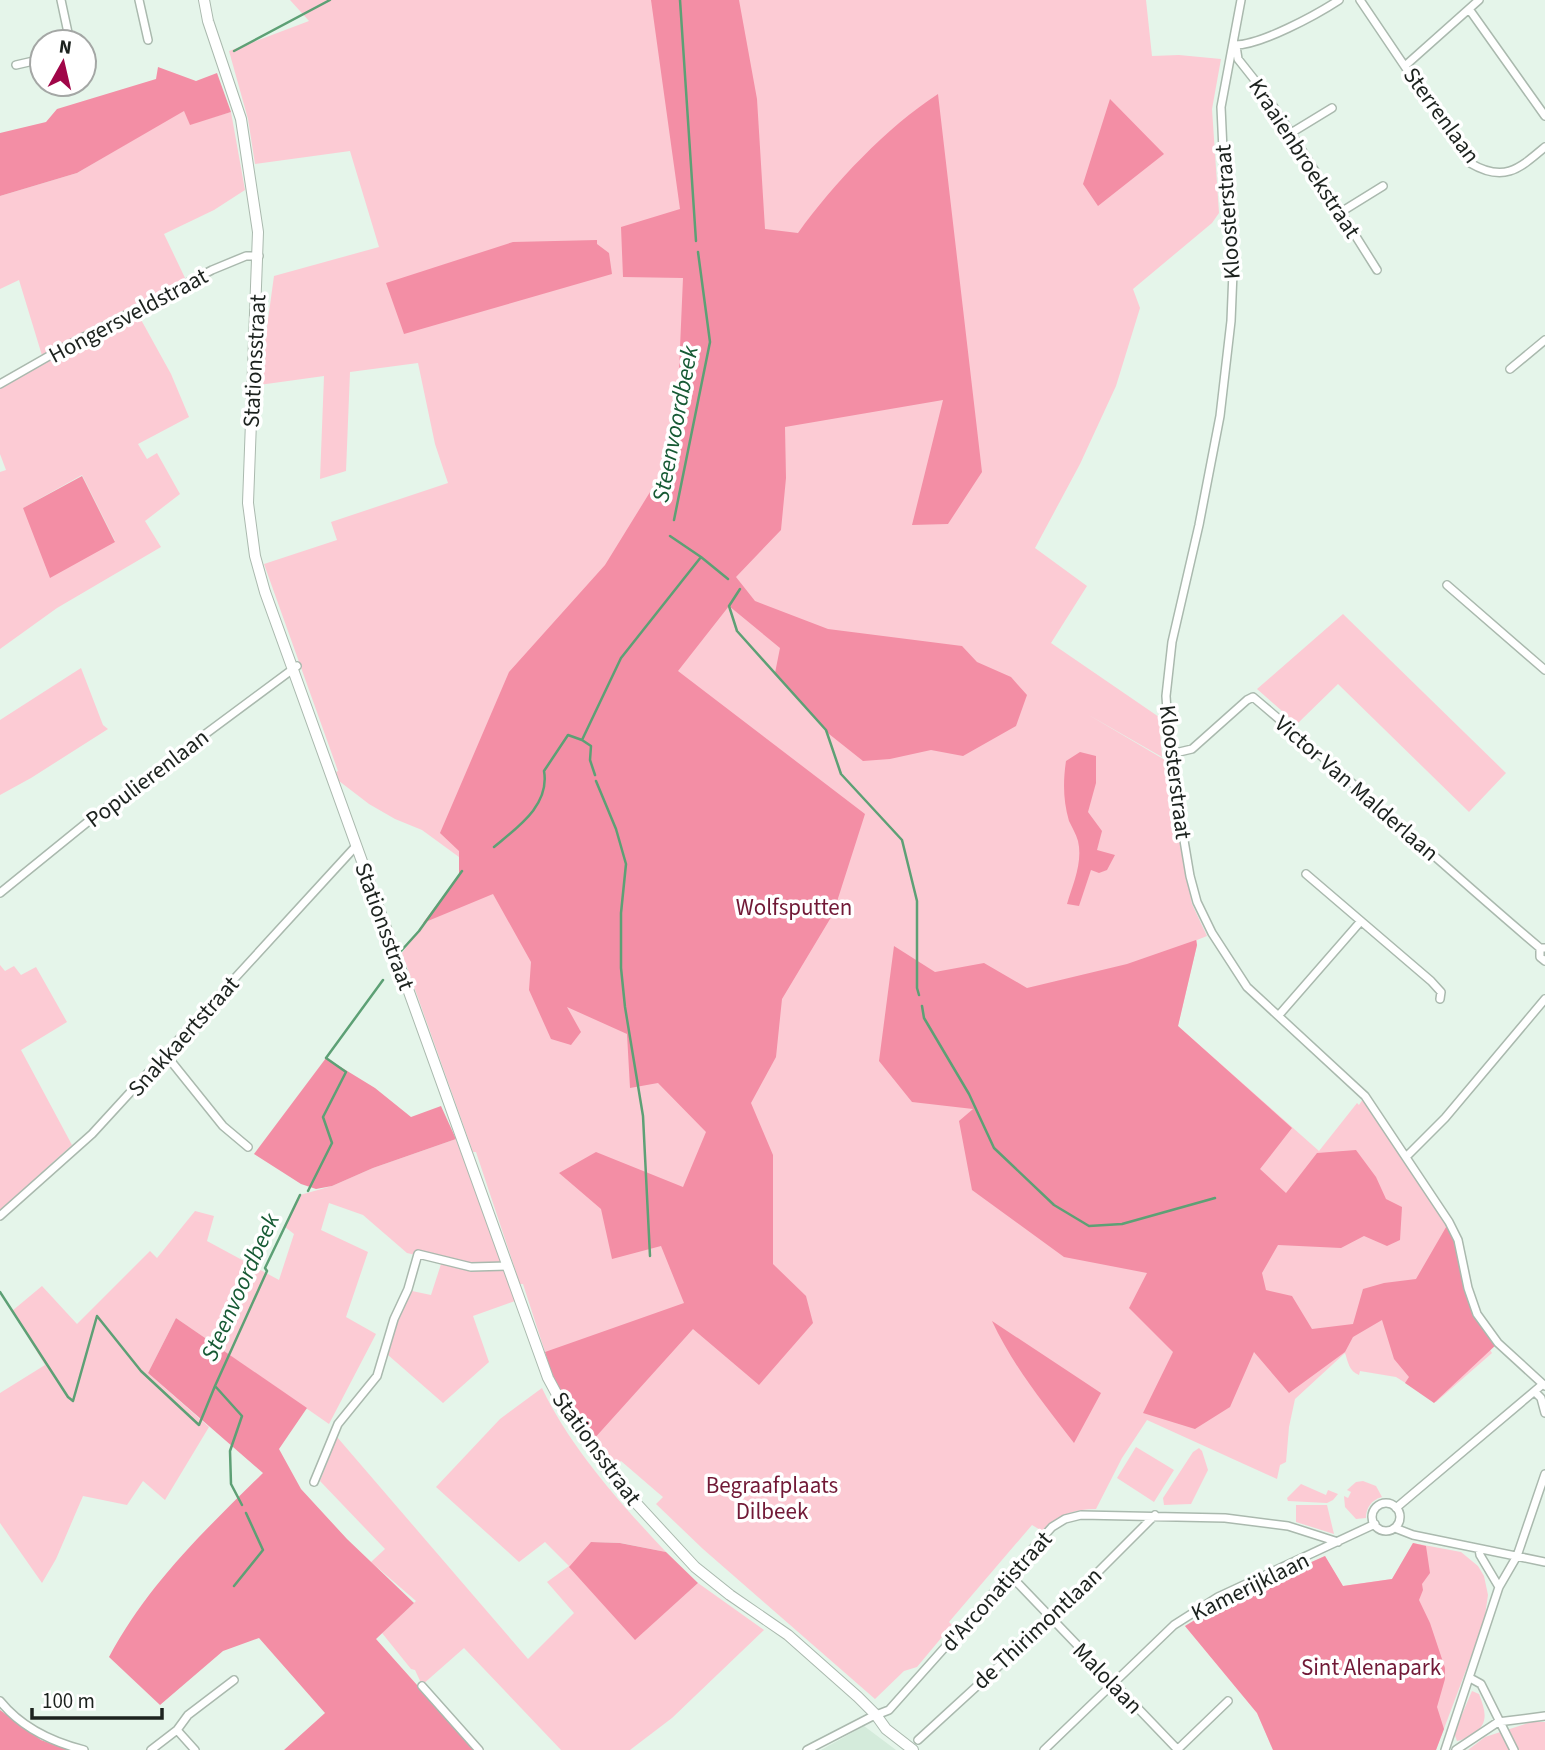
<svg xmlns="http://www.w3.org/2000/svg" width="1545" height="1750" font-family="'Source Sans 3',sans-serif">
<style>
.built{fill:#d4ebdb}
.green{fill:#fccbd4;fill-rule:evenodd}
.forest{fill:#f38ea5}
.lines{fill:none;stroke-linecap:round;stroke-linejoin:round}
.stream{stroke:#5da075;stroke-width:2.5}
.street-casing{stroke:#aab9ae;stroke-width:10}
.secondary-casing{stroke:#aab9ae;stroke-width:12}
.street{stroke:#fff;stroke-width:7}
.secondary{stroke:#fff;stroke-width:10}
.labels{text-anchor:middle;stroke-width:7;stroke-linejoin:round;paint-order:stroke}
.street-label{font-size:23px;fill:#1c221e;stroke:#fff}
.park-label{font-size:23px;fill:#711936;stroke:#fff}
.water-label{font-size:24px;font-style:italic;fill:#165a34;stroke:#fff}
</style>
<rect width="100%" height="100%" fill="#e5f5ea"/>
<path class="built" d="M864 1726 896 1750H820H821Z"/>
<path class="green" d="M290 0H1146L1152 56 1179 55 1221 59 1212 109 1219 213 1212 223 1133 289 1140 308 1116 386 1080 464 1035 548 1087 586 1051 643 1159 717 1162 757 1087 714 1165 760 1192 904 1207 936 1197 940V945L1178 1026 1319 1151 1357 1103 1359 1105 1365 1096 1449 1222 1466 1312 1492 1353 1436 1402 1396 1377 1360 1371 1359 1375C1349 1371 1348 1362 1345 1353L1295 1399 1289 1427 1286 1462 1280 1465 1277 1479 1147 1420 1122 1458 1096 1509C1072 1509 1060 1515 1042 1531L1032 1525 949 1622 952 1625 917 1667 904 1671 875 1699 703 1549 656 1504 663 1497 657 1492 621 1461 612 1468 574 1413 545 1352 523 1284H520L476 1152H473L402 953 459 875V857L422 830 395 819 369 804 339 781 336 772 338 771 264 564 337 540 331 522 448 483 435 444 418 363 350 372 346 471 320 479 324 376 259 385 274 276 379 247 350 151 255 164 248 119 229 51 309 21Z
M184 110 190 124 231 112 245 190 214 210 164 234 186 280 134 307 171 374 189 417 138 444 147 459 157 453 180 494 145 521 161 547 57 608 0 649V472L6 470 0 454V388L44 362 19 280 0 289V196L77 173ZM82 475 115 541 23 508Z
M1343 614 1506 773 1469 812 1338 684 1297 724 1257 689Z
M81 668 103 725 108 729 31 778 0 795V720Z
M0 965 5 971 14 966 21 975 36 967 67 1022 21 1050 72 1145 0 1210Z
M456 1139 515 1301 473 1316 489 1362 443 1403 388 1355 397 1320 412 1291 431 1295 442 1261 407 1253 363 1215 329 1203 321 1230 368 1252 346 1317 376 1334 329 1424 176 1318 148 1373 209 1427 165 1500 143 1481 127 1505 83 1496 56 1559 42 1583 0 1523V1393L45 1365 12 1311 42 1286 77 1324 150 1251 157 1258 195 1211 214 1216 207 1241 279 1280 294 1234 285 1227 300 1195 332 1186 373 1168Z
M542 1388C571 1449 621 1504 666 1552L621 1543 592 1542 635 1639 698 1583 764 1630 672 1718 630 1750H561L464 1648 422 1685 415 1670 411 1669 382 1633 416 1601 371 1562 385 1549 320 1481 337 1437 528 1659 574 1613 547 1582 569 1566 545 1542 519 1562 436 1487 500 1419Z
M1136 1447 1174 1470 1154 1502 1117 1478Z
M1199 1448 1202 1451 1208 1470 1191 1504 1164 1505 1163 1498 1193 1452Z
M1363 1481 1376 1486 1382 1497C1371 1500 1366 1508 1366 1518L1356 1519 1345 1507 1344 1496 1348 1498 1351 1492 1347 1490 1356 1482Z
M1301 1484 1326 1495 1328 1490 1338 1494 1333 1500 1327 1503 1288 1501 1287 1498Z
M1296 1505H1327L1334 1534 1296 1522Z
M1413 1543 1461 1552 1478 1566 1484 1576 1488 1595 1484 1622 1436 1750H1273L1257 1713 1185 1626 1231 1598 1325 1556 1343 1586 1392 1579Z
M1472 1691 1479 1694C1485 1710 1490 1723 1473 1734 1467 1737 1463 1740 1457 1741L1454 1733Z
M1531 1722H1545V1750H1468L1485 1737Z"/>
<path class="forest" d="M651 0H739L757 99 765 229 798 233C834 183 887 127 938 94L982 472 948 524 912 525 943 400 785 427 786 478 781 530 736 577 755 601 828 629 962 646 977 662 1011 677 1027 695 1016 726 963 756 931 750 890 759 863 761 829 734 775 673 780 648 729 606 678 671 865 814 833 914 782 999 776 1057 751 1103 773 1155V1264L806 1296 813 1323 759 1385 693 1329 593 1440C570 1407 556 1392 545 1352L684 1303 661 1246 612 1259 601 1209 559 1173 596 1152 683 1187 706 1132 658 1083 630 1088 627 1034 567 1007 581 1032 571 1045 551 1039 529 990 531 962 493 894 423 923 459 875V851L440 833 509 672 605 565 663 471 678 394 683 278 623 277 621 227 680 209Z
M158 67 196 81 217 73 231 112 190 125 184 111 77 173 0 196V133L46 122 57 109 156 79Z
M1110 99 1164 154 1098 206 1083 184Z
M597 240V244L609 253 612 274 404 334 386 283 513 242Z
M82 476 115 542 50 578 23 508Z
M1080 752 1096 756V783L1088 812 1102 831 1097 850 1115 855 1107 870 1099 873 1091 870 1079 906 1067 904C1073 884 1083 862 1078 841 1076 834 1072 827 1069 821 1063 801 1063 781 1066 761Z
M1196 940 1197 945 1178 1026 1292 1128 1260 1169 1286 1193 1317 1153 1356 1150 1376 1177 1386 1199 1402 1207 1400 1240 1387 1246 1364 1236 1341 1248 1278 1245 1262 1273 1266 1290 1292 1296 1312 1329 1353 1324 1363 1289 1384 1283 1416 1279 1449 1222 1458 1240 1477 1314 1498 1343 1434 1403 1405 1383 1409 1377 1394 1359 1382 1320 1353 1337 1345 1352 1289 1393 1254 1352 1230 1407 1195 1429 1143 1413 1173 1352 1129 1308 1147 1273 1064 1257 972 1190 959 1121 973 1109 912 1102 879 1061 894 946 935 972 984 963 1027 988 1127 964Z
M326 1058 375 1088 411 1117 441 1106 456 1139 373 1168 332 1186 316 1189 301 1184 254 1154Z
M176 1318 307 1408 279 1449 301 1489 347 1539 414 1603 376 1639 475 1750H284L325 1713 259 1638 223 1651 160 1705 109 1657C148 1584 205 1530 263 1473L148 1373Z
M992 1321 1101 1393 1074 1443C1044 1404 1013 1366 992 1321Z
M591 1542 620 1543 666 1552 698 1583 635 1640 569 1567Z
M1413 1543 1426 1546 1430 1573 1422 1584 1423 1590 1419 1600 1430 1623 1445 1668V1679L1437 1707 1444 1729 1436 1750H1273L1257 1713 1185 1626 1231 1598 1325 1556 1343 1586 1392 1579Z
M0 1710 41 1740 69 1750H0Z"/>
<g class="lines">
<path class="stream" d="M680 0 696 241
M234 51 330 0
M674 520 710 342 698 252
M701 557 728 579
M740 589 729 606 737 631 826 730 841 774 902 840 917 901V988L919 995
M582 740 591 746 590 760 595 775
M596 781 616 829 626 864 621 913V968L625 1007 643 1116 650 1256
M494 847C518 827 550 805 544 771L568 735 582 740 621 658 701 557 670 536
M401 951 419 931 462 871
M922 1006 924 1018 969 1094 994 1148 1054 1205 1089 1226 1122 1224 1215 1198
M308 1191 332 1143 323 1117 346 1072 326 1058 383 980
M0 1292 68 1397 73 1401 97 1316 141 1371 199 1425 215 1386
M242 1505 231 1484 230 1451 242 1416 215 1386 267 1271 265 1268 300 1195
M234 1586 263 1550 246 1513"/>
<defs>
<path id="street" d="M61 0 70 42
M139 0 148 40
M1241 0 1221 107 1224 172 1233 272 1231 321 1220 416 1199 525 1172 642 1166 696 1170 757 1190 876 1197 902 1212 933 1247 987 1365 1096 1449 1222 1458 1240 1468 1288 1477 1314 1498 1343 1545 1386
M1360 0 1470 163C1504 183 1519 169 1545 147
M1469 9 1545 116
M1235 45C1261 45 1316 15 1339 0
M1236 46 1238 59 1261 88 1291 133 1377 270
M16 65 42 59
M1406 65 1479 0
M1291 133 1332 108
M1341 212 1383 186
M1510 369 1545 340
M0 384 63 348 212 270 246 256H259
M1447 585 1545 670
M1170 757 1175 753 1192 749 1247 700 1253 697C1350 779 1443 866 1540 948H1545
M1306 874 1431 981 1441 992 1440 999
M0 893 95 816 297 666
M1540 948V957L1545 961
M1279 1015 1361 921
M166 1055 223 1126 248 1147
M1406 1157 1445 1118 1545 999
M0 1216 92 1134 356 846
M1535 1392 1541 1398 1545 1413
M314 1482 338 1424 377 1376 394 1319 408 1289 418 1254 471 1267 507 1266
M1372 1517a14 14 0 1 1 28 0a14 14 0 1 1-28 0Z
M1396 1508 1543 1384
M1395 1528 1413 1535 1545 1562
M1479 1549 1480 1555 1499 1587
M1010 1575 1178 1750
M1470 1678 1481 1684 1514 1750
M422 1686 479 1750
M0 1701C21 1727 52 1742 84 1750
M177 1730 188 1715 234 1680
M918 1740 1058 1612 1155 1515
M151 1750 177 1730 195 1750
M807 1750 871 1717 889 1710 1052 1527 1065 1519 1081 1515 1225 1518 1288 1526 1338 1542
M1044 1750 1174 1625 1218 1597 1375 1524
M1177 1750 1228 1701
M1445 1750 1499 1587 1517 1556 1545 1474
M1456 1750 1498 1722 1545 1716"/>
<path id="secondary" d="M204 0 208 21 241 119 258 232 248 503 255 556 265 592 548 1378 562 1404 613 1478 695 1567 730 1595 788 1635 858 1697 876 1715 886 1729 913 1750"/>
</defs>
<use href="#street" class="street-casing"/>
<use href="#secondary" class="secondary-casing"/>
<use href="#street" class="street"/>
<use href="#secondary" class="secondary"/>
</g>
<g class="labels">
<g class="street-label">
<text transform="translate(1442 115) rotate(54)" y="8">Sterrenlaan</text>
<text transform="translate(1305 158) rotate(57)" y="8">Kraaienbroekstraat</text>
<text transform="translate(1227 212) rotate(-94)" y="8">Kloosterstraat</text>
<text transform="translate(128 315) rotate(-28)" y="8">Hongersveldstraat</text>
<text transform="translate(254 361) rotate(-87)" y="8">Stationsstraat</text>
<text transform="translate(1176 772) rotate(83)" y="8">Kloosterstraat</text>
<text transform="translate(147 778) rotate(-37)" y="8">Populierenlaan</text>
<text transform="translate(1357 788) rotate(41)" y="8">Victor Van Malderlaan</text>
<text transform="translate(385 926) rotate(70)" y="8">Stationsstraat</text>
<text transform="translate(183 1036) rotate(-48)" y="8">Snakkaertstraat</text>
<text transform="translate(597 1448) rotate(54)" y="8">Stationsstraat</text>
<text transform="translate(1250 1586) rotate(-26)" y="8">Kamerijklaan</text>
<text transform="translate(996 1591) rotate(-48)" y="8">d'Arconatistraat</text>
<text transform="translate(1037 1628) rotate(-43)" y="8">de Thirimontlaan</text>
<text transform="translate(1108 1678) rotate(46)" y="8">Malolaan</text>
</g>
<g class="park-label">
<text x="794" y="915">Wolfsputten</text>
<text x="772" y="1493">Begraafplaats<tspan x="772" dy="26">Dilbeek</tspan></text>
<text x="1371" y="1675">Sint Alenapark</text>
</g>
<g class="water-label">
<text transform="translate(675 424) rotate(-79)" y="8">Steenvoordbeek</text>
<text transform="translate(240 1287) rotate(-66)" y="8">Steenvoordbeek</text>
</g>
</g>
<g transform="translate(63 63) rotate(8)"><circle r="33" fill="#ffffff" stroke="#a4a7a5" stroke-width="2"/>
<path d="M0-5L12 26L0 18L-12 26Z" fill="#a00648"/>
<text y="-10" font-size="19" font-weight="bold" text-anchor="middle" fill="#1c221e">N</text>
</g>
<path d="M32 1708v10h130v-10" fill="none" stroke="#1c221e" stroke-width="3.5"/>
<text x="42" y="1708" font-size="21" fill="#1c221e" stroke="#ffffff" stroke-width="5" paint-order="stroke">100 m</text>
</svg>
